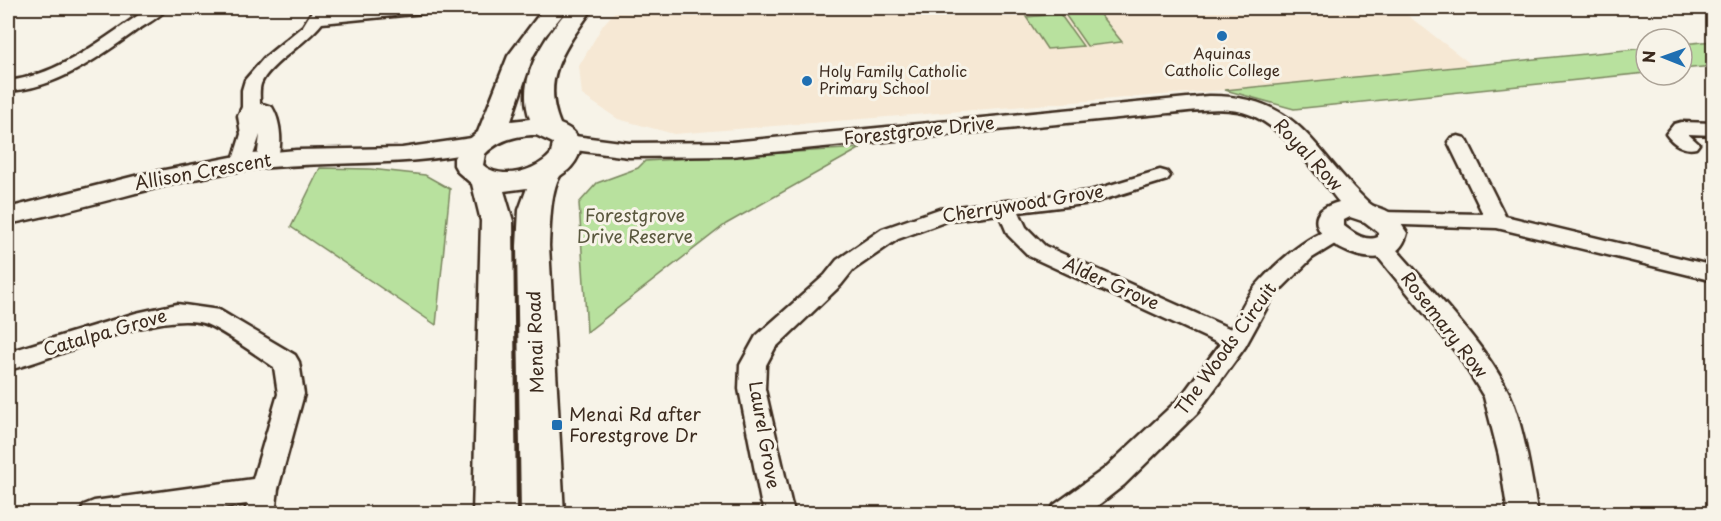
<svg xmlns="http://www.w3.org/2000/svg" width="1721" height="521" font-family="'Playpen Sans',sans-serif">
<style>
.built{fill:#f6e8d4}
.green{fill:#b8e19e;stroke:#7a865e;stroke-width:1.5}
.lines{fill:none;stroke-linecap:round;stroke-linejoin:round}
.minor-casing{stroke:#3b2a1e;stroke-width:5}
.tertiary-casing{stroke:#3b2a1e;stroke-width:5}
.secondary-casing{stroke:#3b2a1e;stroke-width:5}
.minor{fill:#f7f3e8;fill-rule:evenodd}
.tertiary{fill:#f7f3e8;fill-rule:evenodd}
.secondary{fill:#f7f3e8;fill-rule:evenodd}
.poi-dot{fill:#1f6fb2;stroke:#f7f3e8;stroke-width:2}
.labels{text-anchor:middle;stroke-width:6;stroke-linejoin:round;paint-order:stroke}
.far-poi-label{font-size:15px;fill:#3b2a1e;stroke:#f7f3e8}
.street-label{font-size:18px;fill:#3b2a1e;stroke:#f7f3e8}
.park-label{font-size:18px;fill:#5a583e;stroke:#f7f3e8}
.poi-label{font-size:18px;fill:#3b2a1e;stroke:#f7f3e8;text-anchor:start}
</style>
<rect width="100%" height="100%" fill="#f7f3e8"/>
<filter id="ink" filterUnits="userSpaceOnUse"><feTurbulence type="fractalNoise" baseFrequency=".0167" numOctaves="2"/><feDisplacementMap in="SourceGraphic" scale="12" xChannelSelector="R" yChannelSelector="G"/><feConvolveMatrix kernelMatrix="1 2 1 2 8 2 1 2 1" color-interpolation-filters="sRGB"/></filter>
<g filter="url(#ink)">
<path class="built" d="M618 8H1398L1472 65 1225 90 674 134 618 119 582 95 579 66 603 25Z"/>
<path class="green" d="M1097 11 1122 42 1087 46 1064 13Z
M1060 14 1083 46 1047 49 1026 17Z
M1713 41V66L1682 69V44Z
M1646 48V73L1294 109 1225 90Z
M861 148 726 224 587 332 579 203 597 183 638 168 645 161Z
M320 168 370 169 425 175 450 189 436 325 291 227Z"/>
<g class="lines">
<defs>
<path id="minor" d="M149 8H167C160 17 147 24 137 30 98 58 57 88 8 91V81C61 75 105 37 149 8Z
M314 8H330L327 13 383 8H432L424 13 322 23C307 43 268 65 261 84 259 90 260 97 260 103L272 107C281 121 284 150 274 164H260L257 160 260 135 249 167H235L232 163 241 134 238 116 242 107V90L245 80 264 58 303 26Z
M1681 122 1714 123V135L1688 134 1699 144 1696 148C1684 151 1673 144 1666 134L1674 124Z
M1458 136 1465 138 1468 142 1505 216 1714 266V281L1497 228 1373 224 1370 219 1373 214 1381 212 1483 214 1448 142 1451 138Z
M1160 170 1167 172 1170 176 1167 180 1092 203 1019 212 1026 227 1045 246 1231 329C1238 315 1245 299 1255 287 1270 269 1318 223 1343 229L1346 234 1343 239 1312 258 1272 298 1245 347 1198 412 1124 485 1087 514H1050L1054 505 1104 469 1180 398 1220 344 1029 256 1008 235 999 214 950 220 898 239 853 270 841 285 775 348 766 365 765 389 791 502 795 514H766L761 502 739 389 740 365 756 336 825 275 837 260 882 229 939 209 1090 191Z
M1382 240 1390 242C1427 285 1485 343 1509 393 1524 425 1531 478 1538 514H1508L1499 456 1484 397 1459 356 1374 252 1371 247 1374 242Z
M177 304 219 310 295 355 299 362 304 394 278 489 275 514H245L247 504 181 514H80L84 505 94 501 253 479 278 394 274 367C259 357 218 327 203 323 153 311 60 358 8 370V352L136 313Z"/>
<path id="tertiary" d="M1208 96C1301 95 1311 150 1369 203 1373 207 1380 208 1385 210 1396 215 1401 224 1407 233 1392 296 1266 221 1339 202 1315 172 1278 118 1238 111 1215 107 1192 111 1169 113L731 156 629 157 567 149 558 147 555 142 558 137 567 135 629 143 731 142ZM1350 217 1365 222 1378 232V237C1366 242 1354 234 1344 226V220Z
M479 137 488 139 491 144 488 149C407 169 324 159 243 170 163 182 86 209 8 224V208L139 175 242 155 296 150 402 148Z"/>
<path id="secondary" d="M544 8H568L545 36 533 56 511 121 530 119C515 78 545 38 569 8H593C567 46 540 76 560 124 582 132 586 150 571 167 568 171 563 173 560 176 550 191 550 228 549 246L564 514H521L517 246 519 210 527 188 504 191 513 221 516 514H473L481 221 472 184 458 172 454 165V158L461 146 478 132 508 56ZM536 135 553 143 551 154C537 171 501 181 483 165L485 154C499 140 516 135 536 135Z"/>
</defs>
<use href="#minor" class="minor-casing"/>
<use href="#tertiary" class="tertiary-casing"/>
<use href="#secondary" class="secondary-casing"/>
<use href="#minor" class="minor"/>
<use href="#tertiary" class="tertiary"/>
<use href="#secondary" class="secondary"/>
</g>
</g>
<g class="poi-dot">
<circle cx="1222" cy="36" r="6"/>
<circle cx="807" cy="81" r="6"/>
<rect x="551" y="419" width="12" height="12" rx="3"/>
</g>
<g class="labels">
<g class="far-poi-label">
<text x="1222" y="59">Aquinas<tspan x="1222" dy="17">Catholic College</tspan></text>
<text x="819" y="77" text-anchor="start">Holy Family Catholic<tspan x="819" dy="17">Primary School</tspan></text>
</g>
<g class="street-label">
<text transform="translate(919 131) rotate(-6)" y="6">Forestgrove Drive</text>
<text transform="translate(1308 155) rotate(47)" y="6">Royal Row</text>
<text transform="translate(203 172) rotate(-10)" y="6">Allison Crescent</text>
<text transform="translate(1023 204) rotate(-9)" y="6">Cherrywood Grove</text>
<text transform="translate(1111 284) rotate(24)" y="6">Alder Grove</text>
<text transform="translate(1444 325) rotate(52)" y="6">Rosemary Row</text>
<text transform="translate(105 333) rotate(-16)" y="6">Catalpa Grove</text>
<text transform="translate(536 342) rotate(-92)" y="6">Menai Road</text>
<text transform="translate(1226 349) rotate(-54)" y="6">The Woods Circuit</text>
<text transform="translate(764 435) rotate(80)" y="6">Laurel Grove</text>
</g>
<g class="park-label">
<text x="635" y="222">Forestgrove<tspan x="635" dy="21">Drive Reserve</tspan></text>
</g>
<g class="poi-label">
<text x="569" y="421">Menai Rd after<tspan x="569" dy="21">Forestgrove Dr</tspan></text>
</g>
</g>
<rect width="1721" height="521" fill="none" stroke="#f7f3e8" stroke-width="30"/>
<rect x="15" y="15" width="1691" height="491" fill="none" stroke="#3b2a1e" stroke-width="2" filter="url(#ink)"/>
<g transform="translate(1664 57) rotate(271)"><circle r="28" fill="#f7f3e8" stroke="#aca397" stroke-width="1.5"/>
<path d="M0-4.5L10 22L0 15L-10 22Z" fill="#1f6fb2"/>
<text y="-9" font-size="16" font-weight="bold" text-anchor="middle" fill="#3b2a1e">N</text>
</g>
</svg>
